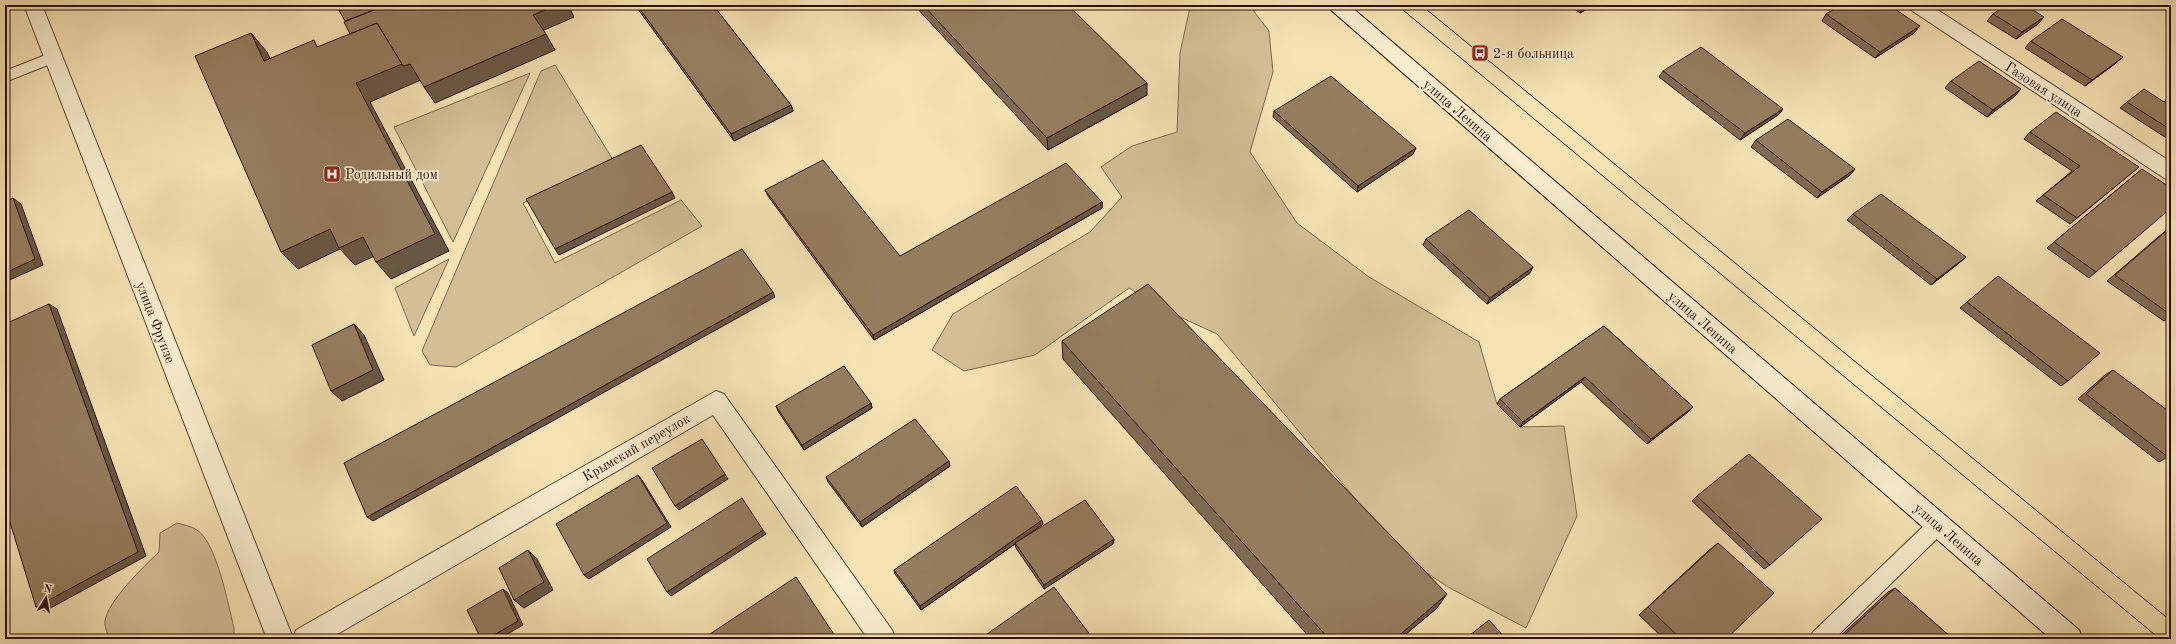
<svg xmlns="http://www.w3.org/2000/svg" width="2176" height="644" font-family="'Old Standard TT',serif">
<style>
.green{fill:#d3bf96;stroke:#7f684e}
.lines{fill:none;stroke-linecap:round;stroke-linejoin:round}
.lane-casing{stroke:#5e4532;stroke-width:2}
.street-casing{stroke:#5e4532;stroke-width:2}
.secondary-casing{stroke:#2b1006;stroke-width:2}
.lane{fill:#f9edce;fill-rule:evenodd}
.street{fill:#f9edce;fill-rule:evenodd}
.secondary{fill:#f9edce;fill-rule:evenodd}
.tram{stroke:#2b1006;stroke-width:1}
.wall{fill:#806c53;stroke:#2b1006}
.shaded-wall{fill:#685843;stroke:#2b1006}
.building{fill:#957e60;stroke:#2b1006}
.labels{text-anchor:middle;stroke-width:3.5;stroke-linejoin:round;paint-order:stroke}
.poi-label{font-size:14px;fill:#2b1006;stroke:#f9edce;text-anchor:start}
.street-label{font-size:14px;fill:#2b1006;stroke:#f9edce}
</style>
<rect width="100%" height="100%" fill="#f6e3b4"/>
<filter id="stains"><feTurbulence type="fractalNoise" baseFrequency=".005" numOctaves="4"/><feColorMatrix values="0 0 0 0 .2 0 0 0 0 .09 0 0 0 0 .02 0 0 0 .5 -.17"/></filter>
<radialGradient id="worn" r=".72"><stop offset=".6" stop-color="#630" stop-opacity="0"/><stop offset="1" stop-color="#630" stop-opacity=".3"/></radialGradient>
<path class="green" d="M1210 5H1249L1269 31 1273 72 1250 152 1297 223 1369 277 1479 342 1497 404 1520 427 1564 426 1577 516 1526 628 1448 587 1406 559 1217 334 1165 310 1129 288 1035 355 964 371 932 350 953 314 1090 232 1122 197 1101 167 1132 146 1177 132 1180 53 1190 7Z
M555 65 613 160 523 203 555 263 681 200 702 226 456 367 430 365 422 351 541 71Z
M530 73 453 242 394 127Z
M449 259 414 336 395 288Z
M177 523C183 525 192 526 197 530 217 543 228 605 234 628V639H109C108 634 104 626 105 621 107 602 145 565 159 552L160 533Z"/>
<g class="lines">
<defs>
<path id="lane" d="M53 52 58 53 60 57 58 61 5 82V71Z
M1938 516 1945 519 1947 525 1945 531 1834 639H1810L1813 632 1931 519Z"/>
<path id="street" d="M24 5H42L293 638 296 630 716 391 724 394 892 630 896 639H868L713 415 329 639H267Z
M1908 5H1930L2171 162V180L2164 178 1911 10Z"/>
<path id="secondary" d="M1328 5H1349L2079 630 2083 639H2051L1331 10Z"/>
</defs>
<use href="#lane" class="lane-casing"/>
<use href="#street" class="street-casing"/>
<use href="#secondary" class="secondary-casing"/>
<use href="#lane" class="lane"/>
<use href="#street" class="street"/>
<use href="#secondary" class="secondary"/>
<path class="tram" d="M1397 5 2160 639
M1421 5 2171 621"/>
</g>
<path class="wall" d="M635 5H713L791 105 793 111 734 141Z
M914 5H1068L1147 95 1048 150Z
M1569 5H1594L1580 13Z
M1826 14 1914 33 1875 58 1822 21Z
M1993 14 2038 24 2016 39 1987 21Z
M2031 41 2116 63 2085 86 2025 48Z
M1663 71 1783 109 1778 115 1740 140 1659 77Z
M1951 81 2015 96 1987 117 1945 88Z
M2171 96V141L2120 108 2127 102H2164Z
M1274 111 1413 154 1357 192 1273 117Z
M2030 132 2139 167 2070 224 2036 201 2072 171 2024 139Z
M1756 140 1855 169 1850 175 1817 198 1751 147Z
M2142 169 2096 272 2089 278 2047 248Z
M765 190 900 256 1102 202V208L874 340 768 196Z
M1853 214 1966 257 1959 263 1931 285 1847 220Z
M2171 226V317L2164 321 2107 281Z
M1426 239 1530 273 1487 304 1423 245Z
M1967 302 2068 381 2061 386 1960 308Z
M1604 326 1693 407 1688 412 1647 444 1581 382 1520 427 1497 404 1500 399Z
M1062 341 1437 608 1400 639H1311L1063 359Z
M2113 370 2168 457 2159 462 2078 399 2105 375Z
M871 403 872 408 804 450 778 411 776 406Z
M950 466 862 527 828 482 826 477Z
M1697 496 1770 565 1764 569 1692 501Z
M1043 524 1021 540 1114 539 1113 544 1044 589 1016 548 1015 544 921 610 895 574 894 570Z
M1718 543 1726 639H1664L1639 615 1708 551Z
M1895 588 1953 639H1837L1888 592Z"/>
<path class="shaded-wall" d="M382 5 393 24 410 64 421 80 370 102 449 251 391 279 376 262 356 83Z
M556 5H568L574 17 542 31 533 15Z
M1586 5H1594L1580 13 1583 7Z
M2044 17 2038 24 2016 39 2022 32Z
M1920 26 1914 33 1875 58 1880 52Z
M251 33 267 52 280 80 264 61Z
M546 34 555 50 435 103 424 87Z
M2123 57 2116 63 2085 86 2092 80Z
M1147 83V95L1048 150 1047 138Z
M2021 89 2015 96 1987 117 1993 110Z
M791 105 793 111 734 141 731 134Z
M1783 109 1778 115 1740 140 1745 133Z
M1416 148 1413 154 1357 192 1358 186Z
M1855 169 1850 175 1817 198 1822 192Z
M672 192 675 198 559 255 555 249Z
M13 198 21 204 43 265 5 282V273Z
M1102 202V208L874 340 873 335Z
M330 229 363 237 379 254 355 265 340 249 298 269 281 252Z
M1966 257 1959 263 1931 285 1937 279Z
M1533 267 1530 273 1487 304 1490 298Z
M773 292 775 297 373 521 367 517Z
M49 304 57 309 146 556 45 611 36 607Z
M354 324 364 335 384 380 342 401 331 391Z
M1585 377 1581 382 1520 427 1523 422Z
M871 403 872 408 804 450 802 445Z
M1693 407 1688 412 1647 444 1651 439Z
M949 461 950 466 862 527 860 522Z
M725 474 728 479 679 510 675 506Z
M638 475 642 480 671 527 589 579 584 575Z
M1042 520 1043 524 921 610 920 606Z
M763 530 766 534 671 596 667 592Z
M1114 539 1113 544 1044 589V585Z
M528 550 537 559 553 590 524 608 514 600Z
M503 589 508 593 523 625 499 639H487Z
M1447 594 1437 608 1400 639H1395Z"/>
<path class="building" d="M336 5H382V7L345 21Z
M386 5H556L533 15 546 34 424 87 410 64 403 66 377 23 350 34 344 22Z
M637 5H713L791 105 731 134Z
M923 5H1068L1147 83 1047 138Z
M1841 5H1889L1920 26 1880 52 1826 14Z
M2006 5H2025L2044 17 2022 32 1993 14Z
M2062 19 2123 57 2092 80 2031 41Z
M377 23 402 64 356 83 435 234 376 262 363 237 339 248 330 229 281 252 195 56 251 33 264 61 314 40 317 47Z
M1701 47 1783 109 1745 133 1663 71Z
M1979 61 2021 89 1993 110 1951 81Z
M1331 76 1416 148 1358 186 1274 111Z
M2144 89 2164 102 2171 96V130L2127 102Z
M2056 112 2139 167 2077 218 2043 195 2080 166 2030 132Z
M1788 119 1855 169 1822 192 1756 140Z
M641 145 672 192 555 249 526 199Z
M823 160 900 256 1066 163 1102 202 873 335 765 190Z
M2142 169 2171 188V208L2096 272 2054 242Z
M1881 194 1966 257 1937 279 1853 214Z
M13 198 35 259 5 273V202Z
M1469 210 1533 267 1490 298 1426 239Z
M2171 227V315L2115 275Z
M742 249 773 292 367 517 344 463Z
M1998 276 2100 353 2068 381 1967 302Z
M1148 284 1447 594 1395 639H1329L1062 341Z
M49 304 138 552 36 607 5 506V324Z
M354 324 373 370 331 391 312 345Z
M1604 326 1693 407 1651 439 1585 377 1523 422 1500 399Z
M844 366 871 403 802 445 776 406Z
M2113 370 2171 413V454L2168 457 2086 394Z
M915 419 949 461 860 522 826 477Z
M702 439 725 474 675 506 652 468Z
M1749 454 1822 519 1770 565 1697 496Z
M638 475 667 523 584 575 556 524Z
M1016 486 1042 520 920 606 894 570Z
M742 498 763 530 667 592 647 559Z
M1085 500 1114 539 1044 585 1015 543Z
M1718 543 1774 593 1726 639H1681L1648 607Z
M528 550 544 582 514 600 499 568Z
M796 577 837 639H713L710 634Z
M1054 587 1091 636 1087 639H980Z
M1895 588 1953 639H1840Z
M503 589 518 621 487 639H481L467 610Z
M1489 620 1506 639H1465Z"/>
<defs>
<symbol id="bus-square" viewBox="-11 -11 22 22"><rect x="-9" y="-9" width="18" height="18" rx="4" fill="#8f2418" stroke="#f9edce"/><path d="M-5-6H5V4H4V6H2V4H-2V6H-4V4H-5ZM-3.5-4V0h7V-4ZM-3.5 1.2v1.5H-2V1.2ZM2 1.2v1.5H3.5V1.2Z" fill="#fff"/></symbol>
<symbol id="hospital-square" viewBox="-11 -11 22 22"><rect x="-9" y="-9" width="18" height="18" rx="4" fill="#8f2418" stroke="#f9edce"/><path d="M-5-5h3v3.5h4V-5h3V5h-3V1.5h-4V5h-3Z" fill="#fff"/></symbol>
</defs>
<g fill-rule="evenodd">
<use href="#bus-square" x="1470" y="43" width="20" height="20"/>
<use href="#hospital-square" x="322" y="164" width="20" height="20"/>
</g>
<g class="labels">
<g class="poi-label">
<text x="1493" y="58">2-я больница</text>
<text x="345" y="179">Родильный дом</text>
</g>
<g class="street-label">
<text transform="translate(2044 89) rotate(33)" y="5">Газовая улица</text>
<text transform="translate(1458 110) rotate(41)" y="5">улица Ленина</text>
<text transform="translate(156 322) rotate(69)" y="5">улица Фрунзе</text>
<text transform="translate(1703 322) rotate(41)" y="5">улица Ленина</text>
<text transform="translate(636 447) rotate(-30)" y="5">Крымский переулок</text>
<text transform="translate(1949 534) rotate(41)" y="5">улица Ленина</text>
</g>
</g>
<rect width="2176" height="644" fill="none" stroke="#f6e3b4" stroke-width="20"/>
<rect x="6" y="6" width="2164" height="632" fill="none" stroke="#2b1006" stroke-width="2"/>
<rect x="10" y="10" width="2156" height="624" fill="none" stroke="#2b1006"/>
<g transform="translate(46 598) rotate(11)" stroke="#f9edce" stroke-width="3" paint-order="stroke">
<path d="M0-3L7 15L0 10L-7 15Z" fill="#2b1006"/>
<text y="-6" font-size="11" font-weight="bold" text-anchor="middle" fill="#2b1006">N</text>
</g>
<rect width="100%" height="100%" filter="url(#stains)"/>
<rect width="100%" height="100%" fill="url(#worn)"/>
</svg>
